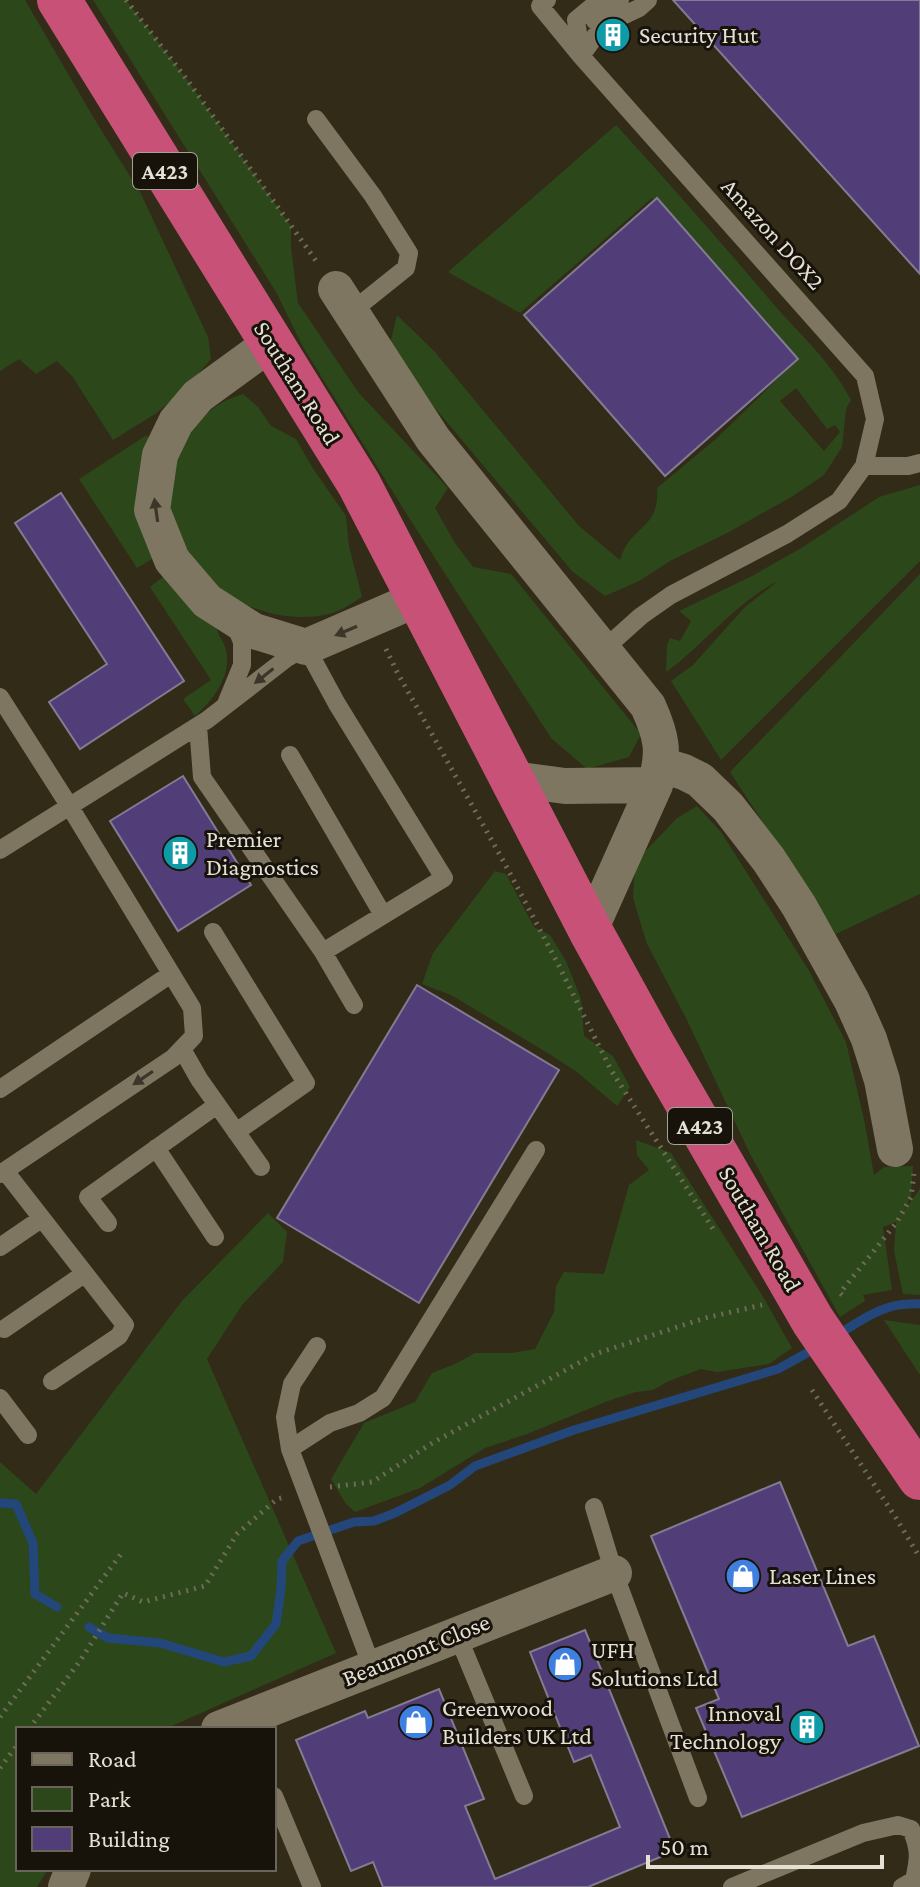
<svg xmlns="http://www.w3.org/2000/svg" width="920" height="1887" font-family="'Crimson Pro',serif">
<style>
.green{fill:#2c481b;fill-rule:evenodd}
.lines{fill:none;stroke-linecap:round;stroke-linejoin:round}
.stream{stroke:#23477b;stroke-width:9}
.building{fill:#513e79;stroke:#827c93;stroke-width:2}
.path{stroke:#706a59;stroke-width:5;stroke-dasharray:2 6;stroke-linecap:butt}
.lane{stroke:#7e7660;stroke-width:18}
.street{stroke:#7e7660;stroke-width:36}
.highway{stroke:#c85277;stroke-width:44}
.oneway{fill:#3b3629}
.labels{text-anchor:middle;stroke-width:6;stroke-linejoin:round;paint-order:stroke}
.shield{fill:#17130b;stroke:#a6a298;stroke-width:2}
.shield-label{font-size:22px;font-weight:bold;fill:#e4e0d4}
.poi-label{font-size:24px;fill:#e4e0d4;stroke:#17130b;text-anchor:start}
.street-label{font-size:24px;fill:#e4e0d4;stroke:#17130b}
</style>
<rect width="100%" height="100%" fill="#322b17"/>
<path class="green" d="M0 0H25L92 115 141 194 208 337 211 359 183 391 155 414 113 440 72 376 57 361 36 374 19 359 0 371Z
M93 0H126L188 81 291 226V247L298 303 358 392 448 488 435 508 455 543 473 567 511 574 641 734 629 757 587 769 551 738 411 521 303 347 276 292Z
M616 125C668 182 720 241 770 300 800 335 829 359 851 400L846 409 842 447 824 475 793 496 729 532 670 561 639 581 605 596 572 571 388 352 397 315 434 351 579 526 620 560C630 525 660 530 657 488L717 438 798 359 652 198 520 313 448 272ZM796 388 827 429 835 425 840 432 824 451 780 401Z
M243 394 258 407 271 426 296 439 312 467 346 516 349 546 362 597C352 603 341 611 329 614 257 630 174 578 170 501 168 473 172 456 190 433 207 411 216 403 243 394Z
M147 435 151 441 157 556 137 568 79 479Z
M920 485V561L721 760 671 681 693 665 744 608 778 581C735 603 705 644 666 672L667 645 670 638 680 641 691 621 679 611 752 576 803 547 879 497Z
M168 573 217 620C214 632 223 638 226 650 232 676 213 700 195 716L183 699 211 680 150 587Z
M920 574V894L836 934 730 772Z
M697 806 721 832 808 969 846 1042 864 1119 874 1175 884 1167 913 1166 911 1197 903 1212 920 1189V1295L903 1294 894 1251 896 1222 883 1227 892 1290 863 1295 865 1301 840 1317 750 1154 685 1016 647 944 633 898 635 862 677 818Z
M495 871 506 874 534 927 550 935 566 961 581 999 584 1036 613 1056 630 1087 617 1106 577 1072 546 1052 451 995 422 984 433 953Z
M636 1140 671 1153 762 1295 792 1348 769 1364 717 1372 701 1369 669 1381 653 1390 636 1392 608 1401 527 1434 485 1448 420 1488 355 1512 346 1504 331 1479 364 1423 415 1402 432 1373 455 1364 475 1353H512L535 1349 554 1312 556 1286 564 1272 604 1274 629 1185 649 1170 637 1155Z
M268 1213 287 1232 283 1262 242 1305 207 1359 336 1653 165 1729H18V1869H48L37 1887H0V1462L36 1494 182 1301Z
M884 1320 920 1325V1375Z"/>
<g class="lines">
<path class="stream" d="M836 1336C863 1319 886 1301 920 1304
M0 1503 16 1504 33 1543 35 1594 57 1607
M89 1627 108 1638 160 1643 224 1662 251 1656 276 1624 281 1589 282 1561 298 1541 354 1522 374 1521 395 1513 450 1485 475 1466 574 1430 778 1369 816 1348"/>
</g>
<path class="building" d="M673 0H920V274Z
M657 198 798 359 665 476 524 315Z
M61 493 184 681 80 749 49 702 107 664 15 523Z
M183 776 251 885 178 931 110 821Z
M417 985 559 1070 419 1303 277 1218Z
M780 1482 848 1646 874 1636 919 1746 742 1817 696 1708 719 1699 651 1536Z
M585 1630 675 1851 588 1887H383L373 1862 351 1871 296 1740 365 1711 368 1718 439 1689 484 1799 465 1806 495 1879 620 1827 591 1755 574 1762 530 1652Z"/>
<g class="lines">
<path class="path" d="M126 0 188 81 319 265
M386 649 397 672 505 864 557 962 611 1070 715 1232
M842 1295 840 1293 897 1222 911 1197 914 1174
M812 1390 896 1518 920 1558
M330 1487 372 1482 434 1442 595 1354 705 1318 762 1305
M0 1717 124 1550
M29 1729 80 1661 123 1593 143 1602 205 1586 237 1534 277 1499 285 1497
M0 1768 18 1744"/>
<path class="lane" d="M547 0 540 6 581 56 865 376 875 419 864 466 839 501 787 534 671 595 641 616 603 650
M595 21 620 0
M581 53 576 20 600 0
M581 56 603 25 639 8 648 0
M316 119 373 196 409 253 406 268 351 312
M864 466H908L920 463
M0 697 70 807 192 1008 194 1036 173 1058 0 1174
M226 704 242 665V642L234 622
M290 755 383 915
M0 850 207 720 287 658 306 647 337 704 444 878 323 952 202 777 198 726
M213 932 306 1083 236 1132
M323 952 354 1005
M182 1049 199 1079 261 1167
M0 1089 171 974
M156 1148 215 1237
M5 1171 125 1325 119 1336 52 1381
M108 1223 88 1197 217 1105
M0 1247 41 1219
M4 1329 84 1274
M317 1346 292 1384 285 1417 290 1449 372 1667
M0 1398 28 1435
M290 1449 330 1423 359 1413 383 1398 536 1150
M594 1507 614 1573 698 1798
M457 1634 524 1796
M274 1796 312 1887
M732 1887 863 1833 898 1825 911 1829C920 1850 919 1858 914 1880L902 1887"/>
<path class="street" d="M336 289 433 439 648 706C662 737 665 752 655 785L590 930
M272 342 198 396 176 422 160 455 152 510 172 560 207 601 254 631 306 647 417 599
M661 765 684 772 700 780 728 807 769 860 799 906 852 1001 869 1039 882 1080 895 1149
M512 779 565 786 655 785
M219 1729 614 1573
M66 1887 73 1869"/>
<path class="highway" d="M59 0 359 484 590 930 654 1046 813 1321 920 1478"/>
</g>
<defs><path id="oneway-solid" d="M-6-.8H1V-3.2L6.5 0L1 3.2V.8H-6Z" transform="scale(2)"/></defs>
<g class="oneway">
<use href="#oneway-solid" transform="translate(156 510) rotate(-98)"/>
<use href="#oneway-solid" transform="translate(346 631) rotate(157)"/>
<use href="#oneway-solid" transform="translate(264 676) rotate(142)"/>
<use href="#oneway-solid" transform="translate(143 1078) rotate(146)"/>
</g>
<defs>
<symbol id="building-disc" viewBox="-11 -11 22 22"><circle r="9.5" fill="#0f9aa8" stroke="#17130b"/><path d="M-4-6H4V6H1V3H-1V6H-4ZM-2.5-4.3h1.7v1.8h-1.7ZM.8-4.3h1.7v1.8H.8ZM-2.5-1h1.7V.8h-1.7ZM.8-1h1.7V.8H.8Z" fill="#fff"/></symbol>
<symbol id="shop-disc" viewBox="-11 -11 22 22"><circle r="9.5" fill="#3f7fe0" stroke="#17130b"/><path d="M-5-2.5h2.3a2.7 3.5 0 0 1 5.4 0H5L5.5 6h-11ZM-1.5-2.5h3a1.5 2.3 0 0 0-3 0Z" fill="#fff"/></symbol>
</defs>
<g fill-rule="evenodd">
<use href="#building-disc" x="593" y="15" width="40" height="40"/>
<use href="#building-disc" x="160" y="833" width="40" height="40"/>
<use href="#shop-disc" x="723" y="1556" width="40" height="40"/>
<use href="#shop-disc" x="545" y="1644" width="40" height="40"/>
<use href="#shop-disc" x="396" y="1702" width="40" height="40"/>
<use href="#building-disc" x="787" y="1707" width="40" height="40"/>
</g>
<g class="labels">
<g class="shield">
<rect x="133" y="153" width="64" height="36" rx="6"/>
<rect x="668" y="1108" width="64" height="36" rx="6"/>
</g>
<g class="shield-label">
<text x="165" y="179">A423</text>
<text x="700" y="1134">A423</text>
</g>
<g class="poi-label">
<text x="639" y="43">Security Hut</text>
<text x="206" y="847">Premier<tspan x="206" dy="28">Diagnostics</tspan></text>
<text x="769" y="1584">Laser Lines</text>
<text x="591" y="1658">UFH<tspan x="591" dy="28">Solutions Ltd</tspan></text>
<text x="442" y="1716">Greenwood<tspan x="442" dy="28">Builders UK Ltd</tspan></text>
<text x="781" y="1721" text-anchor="end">Innoval<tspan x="781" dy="28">Technology</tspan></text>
</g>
<g class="street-label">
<text transform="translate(773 234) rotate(48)" y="8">Amazon DOX2</text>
<text transform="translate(297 383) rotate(58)" y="8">Southam Road</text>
<text transform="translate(760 1229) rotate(60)" y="8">Southam Road</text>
<text transform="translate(416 1650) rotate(-22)" y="8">Beaumont Close</text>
</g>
</g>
<rect x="16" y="1727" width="260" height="144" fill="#17130b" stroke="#69655b" stroke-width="2"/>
<rect x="32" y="1753" width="40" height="12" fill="#7e7660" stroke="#69655b" stroke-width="2"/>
<text x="88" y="1767" font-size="24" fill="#e4e0d4">Road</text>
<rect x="32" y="1787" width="40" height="24" fill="#2c481b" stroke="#69655b" stroke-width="2"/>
<text x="88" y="1807" font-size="24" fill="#e4e0d4">Park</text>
<rect x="32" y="1827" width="40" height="24" fill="#513e79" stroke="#69655b" stroke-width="2"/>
<text x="88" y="1847" font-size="24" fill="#e4e0d4">Building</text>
<path d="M648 1855v12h234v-12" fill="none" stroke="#e4e0d4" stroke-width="4"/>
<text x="660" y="1855" font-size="24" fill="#e4e0d4" stroke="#17130b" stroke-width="6" paint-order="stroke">50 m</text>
</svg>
